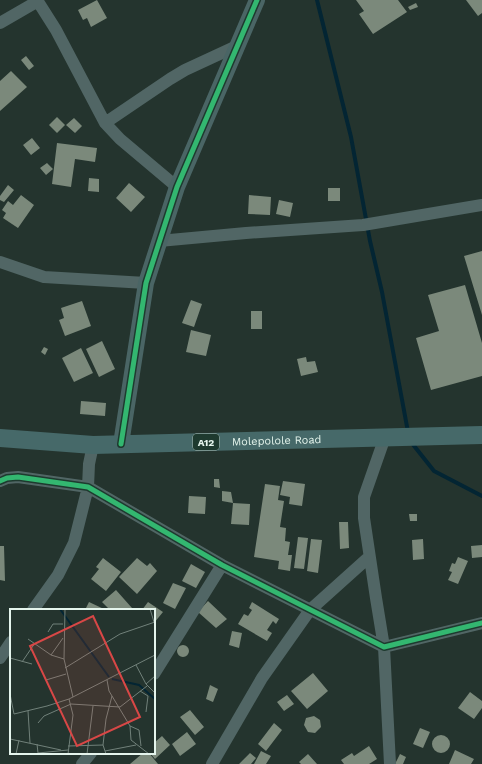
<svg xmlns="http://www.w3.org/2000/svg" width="482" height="764" font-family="'Work Sans',sans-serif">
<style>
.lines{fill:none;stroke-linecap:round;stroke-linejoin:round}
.stream{stroke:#032533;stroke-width:4}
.building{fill:#7b897b}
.street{stroke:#516665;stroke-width:12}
.secondary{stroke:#4a6565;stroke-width:16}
.primary{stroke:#466969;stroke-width:18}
.cycleway-casing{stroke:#1e3a2f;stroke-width:8}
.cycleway{stroke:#33b770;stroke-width:5}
.labels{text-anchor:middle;stroke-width:4;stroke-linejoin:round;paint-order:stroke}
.shield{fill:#1e3a2f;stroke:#a9bdb4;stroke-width:1}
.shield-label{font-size:10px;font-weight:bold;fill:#e5f5ed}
.street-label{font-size:11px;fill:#e5f5ed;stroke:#1e3a2f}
.inset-river{fill:none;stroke:#032533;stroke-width:2}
.inset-road{fill:none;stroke:#71817a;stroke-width:1}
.view{fill:#d84746;fill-opacity:0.15;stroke:#d84746;stroke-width:2}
.inset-edge{fill:none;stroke:#e5f5ed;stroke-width:2}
</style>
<rect width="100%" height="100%" fill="#24342e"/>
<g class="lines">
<path class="stream" d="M317 0 351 137 370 241 382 292 408 432
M411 442 434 471 482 496"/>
</g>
<path class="building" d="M97 0 107 18 91 27 87 18 83 20 78 10Z
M356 0H398L407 12 373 34 359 14 364 11Z
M466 0H482V13L478 16Z
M416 3 418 7 410 10 408 7Z
M26 56 34 66 29 70 21 60Z
M11 71 27 87 0 111V81Z
M57 117 65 125 57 133 49 125Z
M74 118 82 126 75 133 66 125Z
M32 138 40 148 31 155 23 145Z
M57 143 97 148 95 162 75 159 71 187 52 184Z
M47 163 53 169 46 175 40 168Z
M89 178 99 179V192L88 191Z
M129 183 145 197 131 212 116 198Z
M8 185 14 190 4 202 0 200V196Z
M328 188H340V201H328Z
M21 195 34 205 18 228 3 218 6 213 2 210 8 201 13 205Z
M249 195 271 197 270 215 248 214Z
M279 200 293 203 290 217 276 214Z
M482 251V315L464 256Z
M465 285 482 343V376L431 390 416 338 439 331 428 295Z
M191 300 202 304 194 327 182 323Z
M82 301 91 326 65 336 59 320 64 318 61 308Z
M251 311H262V329H251Z
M191 330 211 335 206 356 186 352Z
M102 341 115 369 99 377 86 349Z
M44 347 48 349 45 355 41 352Z
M81 348 93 373 74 382 62 358Z
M306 357 307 362 315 361 318 372 301 376 297 359Z
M81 401 106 403 105 416 80 414Z
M214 479H219L220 488 214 487Z
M283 481 305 484 302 506 289 504 290 497 280 495Z
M265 484 280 486 278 500 284 501 280 527 286 528 285 541 290 542 288 555H292L290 571 278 569 279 561 254 557Z
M222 491 231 492 233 503 222 501Z
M189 496 206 497 205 514 188 513Z
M233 503 250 504 249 525 231 524Z
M409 514H417V521H410Z
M339 522H348L349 548 340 549Z
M298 537 308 538 304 569 294 568Z
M311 539 322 540 318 573 307 571Z
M423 539 424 559 413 560 412 540Z
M482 545V557L472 558 471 546Z
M0 546H4L5 581 0 580Z
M458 557 468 561 458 584 448 580 452 572 449 571 452 563 455 564Z
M103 558 121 572 106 591 91 579 99 569 96 567Z
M137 558 147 566 150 563 157 571 137 594 119 577Z
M191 564 205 572 196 588 182 581Z
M173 583 186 588 175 609 163 603Z
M116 590 132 608 129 610H110L102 602Z
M208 601 227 619 216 628 198 612Z
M89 602 106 610H85Z
M148 602 163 612 154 623V610H142Z
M252 602 279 619 276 624 273 621 267 630 272 633 267 641 238 624 244 614 248 616 252 610 249 608Z
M232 631 242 633 239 648 229 645Z
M177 651a6 6 0 1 1 12 0a6 6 0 1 1-12 0Z
M313 673 328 691 307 709 291 691Z
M210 685 218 689 213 702 206 699Z
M470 692 482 701V708L474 719 458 708Z
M287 695 294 704 284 711 277 702Z
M190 710 204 727 195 735 180 717Z
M314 716 320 720 321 727 315 733 308 732 304 725 306 718Z
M274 723 282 730 266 751 258 744Z
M420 728 430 732 423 748 413 744Z
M187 732 196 744 180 756 172 744Z
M432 744a9 9 0 1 1 18 0a9 9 0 1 1-18 0Z
M162 736 170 745 155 759 150 753H154V743Z
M369 746 377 759 369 764H344L341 760 352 753 354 756Z
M455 750 474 759 471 764H449Z
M261 751 271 756 266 764H254Z
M143 753H149L158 764H130Z
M250 753 256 758 251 764H239Z
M308 754 317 764H301L299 762Z
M400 754 406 757 403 764H395Z"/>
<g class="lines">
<path class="street" d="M37 0 56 30 105 123 120 139 177 187
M0 23 38 1
M105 123 170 79 185 70 239 45
M159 241 246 233 363 225 482 205
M0 262 44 277 146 283
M385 437 364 497V518L376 598 384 647 390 764
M0 481 7 478 18 477 88 487 222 565 384 647 482 623
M33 610 58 575 74 543 88 487 89 464 93 445
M0 658 11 642
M154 674 222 565
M82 764 91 753
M212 764 262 678 310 610 369 557"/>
<path class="secondary" d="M121 444 146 283 177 187 257 0"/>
<path class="primary" id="s1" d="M0 438 93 445 482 435"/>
<defs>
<path id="cycleway" d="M121 444 146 283 177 187 257 0
M0 481 7 478 18 477 88 487 222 565 384 647 482 623"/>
</defs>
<use href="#cycleway" class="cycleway-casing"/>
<use href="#cycleway" class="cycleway"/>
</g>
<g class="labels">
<rect class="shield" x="193" y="434" width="26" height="16" rx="3"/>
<g class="shield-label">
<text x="206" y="446">A12</text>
</g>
<g class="street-label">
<text dy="4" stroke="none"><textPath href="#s1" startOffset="277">Molepolole Road</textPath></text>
</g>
</g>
<g transform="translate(10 609)">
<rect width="145" height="145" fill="#24342e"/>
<path class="inset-river" d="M50 0 99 68M102 70 129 76 145 90"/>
<path class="inset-road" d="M55 0 54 50 63 88M140 0 144 13M38 23 43 15H53M18 30 41 46 54 50M41 46 53 29M0 49 22 55M12 53 25 34M126 56 136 75 145 84M55 59 110 25 145 13M36 71 56 65M97 71 99 82 120 117 121 131 139 145M136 75 145 67M130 82 138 87 136 103M0 85 4 105 37 97 59 90 145 46M18 102 20 134M28 114 34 107 61 95 110 98 137 77M120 117 129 121 131 137M0 130 51 141M27 135 28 144 58 141M58 137 93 136M95 142 126 136M6 145 9 131M58 145 63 106 59 90M77 145 83 97M96 145 93 136 96 110 102 87"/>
<path class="view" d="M83 7 130 108 67 137 20 37Z"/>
<rect width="145" height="145" class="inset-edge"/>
</g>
</svg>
